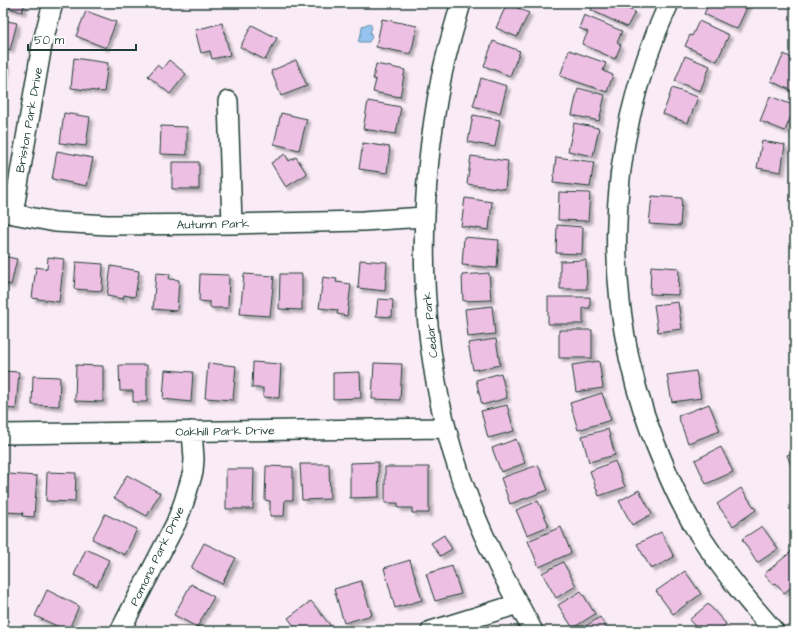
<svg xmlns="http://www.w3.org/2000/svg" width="798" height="634" font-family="'Architects Daughter',sans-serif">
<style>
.water{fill:#94c4ef;stroke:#658ea4}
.building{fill:#edbfe3;stroke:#1f3d34;filter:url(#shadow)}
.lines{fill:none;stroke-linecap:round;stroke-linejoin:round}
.minor-casing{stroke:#1f3d34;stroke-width:22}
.minor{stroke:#fff;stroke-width:19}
.labels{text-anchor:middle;stroke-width:3;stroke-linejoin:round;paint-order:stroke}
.street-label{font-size:12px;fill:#1f3d34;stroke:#fff}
</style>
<defs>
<filter id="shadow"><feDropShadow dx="3.5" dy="3.5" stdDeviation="1" flood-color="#0004"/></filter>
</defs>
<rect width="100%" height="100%" fill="#faecf7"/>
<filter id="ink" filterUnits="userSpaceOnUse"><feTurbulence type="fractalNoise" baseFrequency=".025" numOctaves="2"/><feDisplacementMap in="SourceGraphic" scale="8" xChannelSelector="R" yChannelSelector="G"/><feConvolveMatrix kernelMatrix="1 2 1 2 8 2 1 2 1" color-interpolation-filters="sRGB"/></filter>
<g filter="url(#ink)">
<path class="water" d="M370 23 372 28 370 32 372 37 369 42H360L358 41 361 34 362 26Z"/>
<path class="building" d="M3 3H25L22 12 3 6Z
M507 3 529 13 517 37 496 28Z
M594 3H628L626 8 635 12 627 27 591 10Z
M709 3H749L737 29 704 14Z
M86 11 116 22 106 48 76 36Z
M584 15 622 31 617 43 621 45 615 59 582 44 588 32 579 28Z
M382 19 417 26 411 54 376 47Z
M3 20 17 23 10 50 3 48Z
M699 21 729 35 717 61 685 46 690 35 692 36Z
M222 23 230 55 212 59 210 51 201 53 195 30Z
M252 25 277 38 265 60 240 47Z
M493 41 520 51 510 76 484 66Z
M569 50 606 63 603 71 613 75 607 92 560 76Z
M784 54 795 60V92L771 81Z
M685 56 710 66 700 91 675 81Z
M74 58 108 63 104 92 71 88Z
M169 60 186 74 170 94 148 76 157 65 162 69Z
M296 60 307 86 281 96 271 71Z
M3 64 7 65 3 86Z
M376 64 405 70 400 97 373 92 376 80 373 79Z
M481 78 507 86 500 113 473 106Z
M578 88 605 95 599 121 572 115Z
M672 88 698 97 688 123 663 114Z
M770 96 795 106 785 131 760 121Z
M368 101 401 107 396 134 363 129Z
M64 113 90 117 86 146 60 143Z
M281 113 307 119 299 150 274 144Z
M473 115 500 120 495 147 468 142Z
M574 123 599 128 593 156 568 151Z
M161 126 187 127V155L160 154Z
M762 141 785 145 781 172 757 168Z
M363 143 390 147 387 173 359 169Z
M57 151 93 158 87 186 52 179Z
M285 154 289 161 296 157 307 174 286 187 271 163Z
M471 156 508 161 505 189 467 184Z
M556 157 594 162 590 187 553 183Z
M172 162H199V189H172Z
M559 192 590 193 588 221 558 220Z
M652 196 682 198 680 226 649 224Z
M465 198 492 202 489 230 461 226Z
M557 225 583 227 582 254 556 253Z
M464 237 499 240 497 268 462 265Z
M3 256 17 259 11 285 3 283Z
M48 257 64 259 59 302 32 298 36 267 47 269Z
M360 260 387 262 385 291 358 288Z
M586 260 587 289H560V261Z
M76 262 103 264 102 291 74 289Z
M111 266 139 271 135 297 124 295 123 299 107 296Z
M651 266 679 268 678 295 650 294Z
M156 273 170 274 169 279 179 280 177 311 153 309Z
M489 273 491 300 463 301 462 275Z
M200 274 229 275 228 308H210V302L199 301Z
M244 274 274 276 270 316 240 314Z
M280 274H302V310L279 309Z
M323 277 337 279 336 282 351 284 347 316 337 314 338 310 319 308Z
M548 297H590V308H583V324H548Z
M378 299 393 300 392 317 376 316Z
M678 302 682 329 658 332 654 305Z
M492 306 495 334 468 337 465 309Z
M559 330H592V358H559Z
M496 339 500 365 473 370 468 343Z
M599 361 603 388 576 392 572 365Z
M253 362 281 364 279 398 263 397V388H252Z
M208 363 236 366 233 400 205 398Z
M374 363 402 364 400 400 372 399Z
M76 365 103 366V402L75 401Z
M119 365H147V402H133V391H120Z
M165 370 193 372 191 402 163 399Z
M3 371 19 372 16 409 3 408Z
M696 371 701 398 672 402 667 375Z
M360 372 361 398 333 399V373Z
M501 373 507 398 482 405 476 380Z
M33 376 60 377 59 406 32 405Z
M602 393 611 420 578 430 570 403Z
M709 404 720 431 688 443 678 416Z
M507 405 514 431 488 438 481 411Z
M608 429 615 455 589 462 582 436Z
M516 439 525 463 501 472 492 448Z
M721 447 733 472 706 484 695 460Z
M795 452V471H793L787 455Z
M615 461 625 487 599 496 590 471Z
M378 462 379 497 350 498V463Z
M300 464H329L330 499 302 500Z
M538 465 548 490 510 504 501 478Z
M266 466 293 467V500H285L284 516H270V501L265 500Z
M385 467H429V513H412V508H398V503H385Z
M226 469H254L253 509H226Z
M47 472 76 473 75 502 46 501Z
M8 474 37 476 34 517 22 516 23 513 5 512Z
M127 475 160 493 147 516 114 498Z
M741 488 756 510 733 526 717 504Z
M639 490 652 514 632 525 619 501Z
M538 501 549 526 527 535 516 510Z
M105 514 137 529 125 555 92 539Z
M762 526 778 549 757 563 742 539Z
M561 527 571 553 539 567 528 541Z
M661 532 674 557 651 569 637 544Z
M444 535 452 549 440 556 431 543Z
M204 543 236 558 222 584 191 568Z
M86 549 109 560 97 586 74 575Z
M792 551 795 554V584L784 593 776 583 773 585 764 574Z
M410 560 422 600 395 608 384 568Z
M563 562 576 586 556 598 542 573Z
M452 566 461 594 435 601 426 574Z
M685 571 701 594 673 614 656 591Z
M361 581 372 615 344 623 334 589Z
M191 584 214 597 197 627 174 615Z
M47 590 79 606 68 631 35 616Z
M581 591 595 614 573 628 558 605Z
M311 601 333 629 331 631H298L288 618Z
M708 604 726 624 719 631H700L689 620Z
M600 617 608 631H578Z"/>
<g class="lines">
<defs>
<path id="minor" d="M461 3C454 28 446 53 441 79 414 219 417 368 470 502 487 547 510 589 533 631
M669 3C601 150 599 317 664 465 675 492 688 519 705 543 726 575 749 602 774 631
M228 101 232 224
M3 212 55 222 108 225 232 224 363 221 424 217
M13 214 42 45 53 3
M3 434 446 428
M120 631 176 523 184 502 193 472 194 459 192 431
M431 631 518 604"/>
</defs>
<use href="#minor" class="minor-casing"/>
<use href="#minor" class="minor"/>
</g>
</g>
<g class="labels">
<g class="street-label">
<text transform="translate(29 120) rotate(-80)" y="4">Briston Park Drive</text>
<text transform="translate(213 224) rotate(-1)" y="4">Autumn Park</text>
<text transform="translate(430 325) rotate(-96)" y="4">Cedar Park</text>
<text transform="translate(225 431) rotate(-1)" y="4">Oakhill Park Drive</text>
<text transform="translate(157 556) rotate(-64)" y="4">Pomona Park Drive</text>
</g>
</g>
<rect width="798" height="634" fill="none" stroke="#fff" stroke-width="16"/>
<rect x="8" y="8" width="782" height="618" fill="none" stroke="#1f3d34" stroke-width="1.5" filter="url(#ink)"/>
<path d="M28 44v6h108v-6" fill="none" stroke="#1f3d34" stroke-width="2"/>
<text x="34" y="44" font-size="12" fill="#1f3d34" stroke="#ffffff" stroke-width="3" paint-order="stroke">50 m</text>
</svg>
